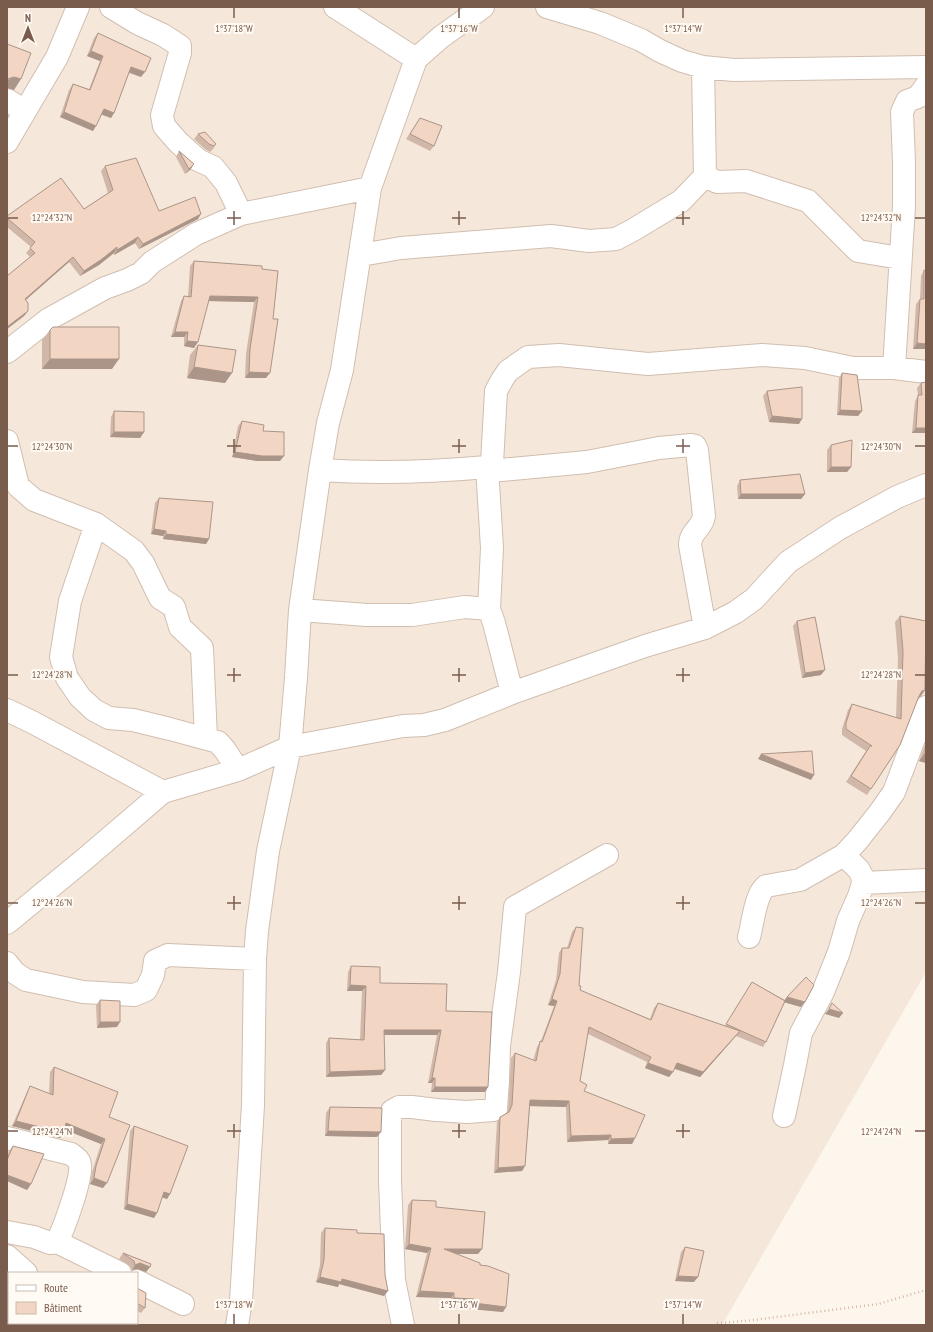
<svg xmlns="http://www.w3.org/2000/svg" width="933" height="1332" font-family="'PT Sans Narrow',sans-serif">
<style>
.residential{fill:#f5e8da;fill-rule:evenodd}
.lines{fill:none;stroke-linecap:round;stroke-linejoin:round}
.street-casing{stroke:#d1beb0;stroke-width:24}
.path{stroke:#d9b8a5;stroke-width:2.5;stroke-dasharray:1 3;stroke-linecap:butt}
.street{stroke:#fff;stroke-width:22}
.wall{fill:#d1b7a8}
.shaded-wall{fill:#aa9588}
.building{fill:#f3d5c3;stroke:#aa9588}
.ticks{fill:none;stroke:#7a5c4d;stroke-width:1.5}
.ticks-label{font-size:10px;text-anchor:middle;fill:#7a5c4d;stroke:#fffaf3;stroke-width:4;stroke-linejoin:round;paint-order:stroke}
</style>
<rect width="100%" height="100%" fill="#fdf6ec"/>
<path class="residential" d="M7 7H926V972L722 1325H7ZM9 1273H137V1323H9Z"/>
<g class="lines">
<defs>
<path id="street" d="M111 7 137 23 163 35 180 46V53L162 115 164 126 178 142 198 160 213 167 226 183 241 214
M335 7 416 59
M547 7 600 23 641 40 660 51 682 61 703 67 734 70 926 67
M703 67 705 176 717 182 746 181 808 201 858 251 900 258
M7 100 25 111
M7 142 57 57 78 7
M361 255 401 248 551 236 589 241 616 239 633 230 681 201 705 176
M7 352 49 319 105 288 127 280 141 273 152 262 196 234 241 214 370 188
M894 368 904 206V162L902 112 907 101 918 97 926 86
M7 441 18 486 34 500 96 524 134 551 143 563 160 598 174 607 180 627 202 648 206 738
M320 470C376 474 432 472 487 467L492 463 496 391 502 380 508 371 528 357 559 355 648 364 762 355 805 358 853 368H894L926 372
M96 524 70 601 61 657 67 678 80 697 94 710 109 718 133 720 170 729 218 742 225 750 238 770
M489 609 492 548 487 467 501 470 587 462 659 448 691 445 695 446 697 450 704 516C702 529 690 531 690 545L705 628
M300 610 367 615H412L465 607 489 609 494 623 512 693
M7 710 32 722 163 792 238 770 290 747 403 726 424 725 445 720 512 693 645 646 705 628 736 612 754 599 788 562 840 528 897 497 926 485
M863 883 926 880
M7 923 86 858 163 792
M749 937C753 923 755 895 766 886L800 880 844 855 857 841 880 812 894 792 926 707
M7 963 15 973 26 980 83 992 134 995 146 990 153 975 155 961 168 955 255 959
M784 1116 795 1065 801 1033 823 992 839 952 848 921 859 896 863 883 862 876 859 870 844 855
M7 1138 71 1154C75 1157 80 1160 80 1165 82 1179 64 1228 57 1242L50 1243 34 1237 7 1232
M57 1242 120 1273
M7 1256 26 1273
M137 1281 183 1304
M81 1323 84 1325
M237 1325 241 1301 253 1105 255 959 257 931 268 851 290 747 296 678 300 610 320 470 328 423 342 370 370 188 416 59 441 37 483 7
M403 1325 394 1280 390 1181V1118L392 1111 399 1107H412L436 1110 467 1112 493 1110 496 1109 498 1081 499 1046 509 972 515 907 607 855"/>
</defs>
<use href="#street" class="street-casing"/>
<path class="path" d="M717 1323 746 1321 878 1304 926 1290"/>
<use href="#street" class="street"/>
</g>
<path class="wall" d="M98 33 141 77 129 73 114 113 111 118 101 114 93 131 60 117 69 90 73 84 89 89 100 61 87 56 94 38Z
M420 118 434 146 430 151 406 139Z
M198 134 216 144 213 149 210 152 205 149 194 139Z
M179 151 194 164 190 170 185 174 176 157Z
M105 166 159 211 198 219 139 249 135 243 114 255V253L99 265 80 276 69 262 26 300 28 311 24 316 7 329V276L30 257 26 253 31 247 7 227V216L84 209 108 193 101 171Z
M194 261 262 266 266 378H245L246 354 254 302 208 301 194 348 184 346V337H171L181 301 184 296 188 297 190 266Z
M924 270H926V349H913L916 304 920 299 921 276Z
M50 330 112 369H42V340Z
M198 345 225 383 187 378 190 355Z
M842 373 862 411 858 416 837 415 839 378Z
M926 382V433H912L915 401 918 396 917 388 921 383Z
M767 391 799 424 769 422 763 396Z
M114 411 144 432 140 438 110 437 111 417Z
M242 421 263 431 280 461H258L232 457 238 426Z
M831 445 851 467 847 472H827V450Z
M740 480 805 494 801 499H738L737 486Z
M159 498 209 539 206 544 163 539V536L151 534 155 503Z
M900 616 921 696 918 697 900 745 867 795 846 782 866 751 842 735V729L848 710 852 704 896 718 898 658 895 622Z
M797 621 821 675 802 678 793 626Z
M926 742V763L919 761Z
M576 927 579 986 580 990 650 1019 654 1008 658 1003 725 1026 752 982 785 1000 787 997 801 1007 785 1002 766 1042 763 1047 736 1036 700 1077 674 1069 673 1072 669 1077 645 1068 647 1062 588 1034 580 1081 584 1091 635 1138 632 1144H608V1140L567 1142 566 1107 530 1106 525 1166 522 1171 494 1173 497 1122 500 1117 507 1113 508 1110 511 1058 515 1053 533 1061 537 1047 541 1041 554 1006 548 1005 556 980 559 953 562 948H567L572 932Z
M351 966 380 983 446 1011 488 1087 485 1092H431L432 1083H428L437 1035H384L385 1070 381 1075 326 1077V1043L329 1038 360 1040 362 991H347L348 972Z
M100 1000 117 1027 97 1028 96 1005Z
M54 1067 109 1117 103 1188 90 1184 92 1172 101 1144 65 1130 64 1133 60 1138 12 1126 27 1092 30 1086 49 1094 50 1072Z
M330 1107 377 1137 325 1136 326 1113Z
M134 1126 170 1194 167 1199 162 1197 154 1218 124 1209 130 1131Z
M13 1146 31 1184 27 1190 7 1181V1157L9 1151Z
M412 1200 436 1207 482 1249 478 1254H457L480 1265 506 1307 503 1312 470 1309 471 1304 451 1303V1298L416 1297 427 1253 405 1249 408 1205Z
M325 1228 357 1233 384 1296 339 1284 338 1287 316 1282 320 1265 321 1233Z
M685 1247 694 1282 675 1281 681 1252Z
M123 1253 151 1264 146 1272 137 1269 132 1270 130 1266 119 1259Z
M137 1288 145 1308 141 1313 137 1311Z"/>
<path class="shaded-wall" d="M91 51 103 56 100 61 87 56Z
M131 67 145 72 141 77 128 72Z
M14 77 21 79 14 90 7 88V80Z
M104 109 114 113 111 118 100 114Z
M64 112 96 126 93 131 60 117Z
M194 164 190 170 185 174 189 169Z
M201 214 198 219 139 249 143 244Z
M138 237 135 243 114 255 117 250Z
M117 247 114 253 99 265 80 276 84 271Z
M73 257 69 262 21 304 25 299Z
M210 296 258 297 254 302 206 301Z
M28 311 24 316 7 329V327Z
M175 332H188L184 337H171Z
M187 341 198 342 194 348 184 346Z
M917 343 926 344V349H913Z
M50 359H119L112 369H42Z
M194 367 232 373 225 383 187 378Z
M249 372 270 373 266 378H245Z
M840 410 862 411 858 416 837 415Z
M772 416 802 419 799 424 769 422Z
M916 428H926V433H912Z
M114 432H144L140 438 110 437Z
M235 452 284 456 280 461H258L232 457Z
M831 467H851L847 472H827Z
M741 494H805L801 499H738Z
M154 529 166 531 163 536 151 534Z
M166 534 209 539 206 544 163 539Z
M825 670 821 675 802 678 805 673Z
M925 690 921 696 918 698 922 691Z
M925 753H926V763L919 761Z
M761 754 814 775 811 780 758 759Z
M350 985 366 986 362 991H347Z
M787 997 805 1002 801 1007 783 1002Z
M552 999 557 1001 554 1006 548 1005Z
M829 1009 843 1013 839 1018 825 1014Z
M100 1022H120L117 1027 97 1028Z
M384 1030H441L437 1035H380Z
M740 1031 736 1036 700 1077 673 1068 677 1063Z
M648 1063 673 1072 669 1077 645 1068Z
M385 1070 381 1075 326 1077 330 1072Z
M432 1078H435L432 1083H428Z
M435 1087H488L485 1092H431Z
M530 1100 569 1101 566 1107 527 1106Z
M16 1121 64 1133 60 1138 12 1126Z
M66 1123 105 1139 101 1144 63 1129Z
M328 1131 381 1132 377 1137 325 1136Z
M611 1135 608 1140 567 1142 571 1136Z
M635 1138 632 1144H608L611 1139Z
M525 1166 522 1171 494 1173 498 1168Z
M7 1175 31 1184 27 1190 7 1181Z
M94 1178 107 1183 103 1188 90 1184Z
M164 1192 170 1194 167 1199 161 1197Z
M127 1204 157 1213 154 1218 124 1209Z
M409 1244 431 1248 427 1253 405 1249Z
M444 1249H482L478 1254H441Z
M140 1263 150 1267 146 1272 137 1269 132 1270 135 1265Z
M678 1276 698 1277 694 1282 675 1281Z
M320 1277 342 1279 388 1291 384 1296 339 1284 338 1287 316 1282Z
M420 1291 454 1293 451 1298 416 1297Z
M454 1298 474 1299 471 1304 451 1303Z
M474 1303 506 1307 503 1312 470 1309Z"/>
<path class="building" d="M98 33 151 58 145 72 131 67 114 113 104 109 96 126 64 112 73 84 90 90 103 56 91 51Z
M7 44 31 53 21 79 14 77 7 79Z
M420 118 442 126 434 146 410 134Z
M205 132 216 144 214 146 209 144 198 134Z
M179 151 194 164 189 169Z
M136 158 159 211 195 197 201 214 143 244 138 237 117 250V247L102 259 84 271 73 257 25 299 28 303V311L7 327V276L35 253 30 248 35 242 7 218V216L61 178 84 209 113 190 105 166Z
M194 261 262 266V269L278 271 273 319H278L270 373 249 372 250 349 258 297 210 296 198 342 187 341 188 332H175L184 296 191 297Z
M924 270H926V344L917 343 920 299H924Z
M53 327H119V359H50V330Z
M198 345 236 350 232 373 194 367Z
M842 373 857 375 862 411 840 410Z
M926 382V428H916L918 395H922L921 383Z
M802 387V419L772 416 767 391Z
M114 411 144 412V432H114Z
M242 421 264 425 263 431 284 432V456H262L235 452Z
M852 440 851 467H831V445Z
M800 474 805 494H741L740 480Z
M159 498 213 502 209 539 166 534V531L154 529Z
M900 616 926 621 925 690 922 691 919 696 900 745 871 789 851 776 870 746H872L846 729V723L852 704 901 719 903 651Z
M815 617 825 670 805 673 797 621Z
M812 751 814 775 761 754Z
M576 927 583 928 579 986H581L580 990 651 1020 658 1003 740 1031 703 1072 677 1063 673 1072 648 1063 651 1057 589 1027 580 1081 587 1085 584 1091 645 1115 635 1138 611 1139V1135L571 1136 569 1101 530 1100 525 1166 498 1168 500 1117 509 1112 512 1105 515 1053 536 1061 540 1041 542 1042 557 1001 552 999 560 974 562 948H569Z
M351 966 380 967V983L447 984 446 1011 492 1012 488 1087H435V1078H432L441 1030H384L385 1070 330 1072 329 1038 364 1040 366 986 350 985Z
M806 977 814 985 805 1002 787 997Z
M752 982 785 1001 766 1042 726 1024Z
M100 1000 120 1001V1022H100Z
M832 1003 843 1013 829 1009Z
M54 1067 118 1092 109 1117 130 1125 107 1183 94 1178 96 1166 105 1139 66 1123 64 1133 16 1121 30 1086 53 1095Z
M330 1107 382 1108 381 1132 328 1131Z
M134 1126 188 1146 170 1194 164 1192 157 1213 127 1204Z
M13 1146 44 1154 31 1184 7 1175V1160Z
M412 1200 436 1201V1207L485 1212 482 1249H444L480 1263V1265L488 1266 509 1274 506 1307 474 1303V1299L454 1298V1293L420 1291 431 1248 409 1244Z
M325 1228 357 1230V1233L384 1234 385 1275 388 1291 342 1279 341 1282 320 1277 324 1260Z
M685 1247 704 1251 698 1277 678 1276Z
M123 1253 151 1264 150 1267 140 1263 135 1265 134 1261Z
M137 1288 146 1293 145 1308 137 1303Z"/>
<path class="ticks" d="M234 8V18M459 8V18M683 8V18M234 211V225M459 211V225M683 211V225M8 218H18M227 218H241M452 218H466M676 218H690M915 218H925M234 439V453M459 439V453M683 439V453M8 446H18M227 446H241M452 446H466M676 446H690M915 446H925M234 668V682M459 668V682M683 668V682M8 675H18M227 675H241M452 675H466M676 675H690M915 675H925M234 896V910M459 896V910M683 896V910M8 903H18M227 903H241M452 903H466M676 903H690M915 903H925M234 1124V1138M459 1124V1138M683 1124V1138M8 1131H18M227 1131H241M452 1131H466M676 1131H690M915 1131H925M234 1314V1324M459 1314V1324M683 1314V1324"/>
<g class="ticks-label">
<text x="234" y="32">1°37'18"W</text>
<text x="459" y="32">1°37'16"W</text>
<text x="683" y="32">1°37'14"W</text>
<text x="52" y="221">12°24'32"N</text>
<text x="881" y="221">12°24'32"N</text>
<text x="52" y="450">12°24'30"N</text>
<text x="881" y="450">12°24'30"N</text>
<text x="52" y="678">12°24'28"N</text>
<text x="881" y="678">12°24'28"N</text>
<text x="52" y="906">12°24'26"N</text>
<text x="881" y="906">12°24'26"N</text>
<text x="52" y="1135">12°24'24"N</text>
<text x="881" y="1135">12°24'24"N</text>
<text x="234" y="1308">1°37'18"W</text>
<text x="459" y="1308">1°37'16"W</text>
<text x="683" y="1308">1°37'14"W</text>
</g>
<rect width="933" height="1332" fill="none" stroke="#7a5c4d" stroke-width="16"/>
<rect x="8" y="1272" width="130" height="52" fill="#fffaf3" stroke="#cabbb1"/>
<rect x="16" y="1285" width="20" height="6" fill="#ffffff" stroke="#cabbb1"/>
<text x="44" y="1292" font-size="12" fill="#7a5c4d">Route</text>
<rect x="16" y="1302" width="20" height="12" fill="#f3d5c3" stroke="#cabbb1"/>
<text x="44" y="1312" font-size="12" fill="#7a5c4d">Bâtiment</text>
<g transform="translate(28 28)" stroke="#fffaf3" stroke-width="3" paint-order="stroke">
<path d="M0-3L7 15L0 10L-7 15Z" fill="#7a5c4d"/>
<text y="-6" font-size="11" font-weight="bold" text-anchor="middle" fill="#7a5c4d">N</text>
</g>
</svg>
